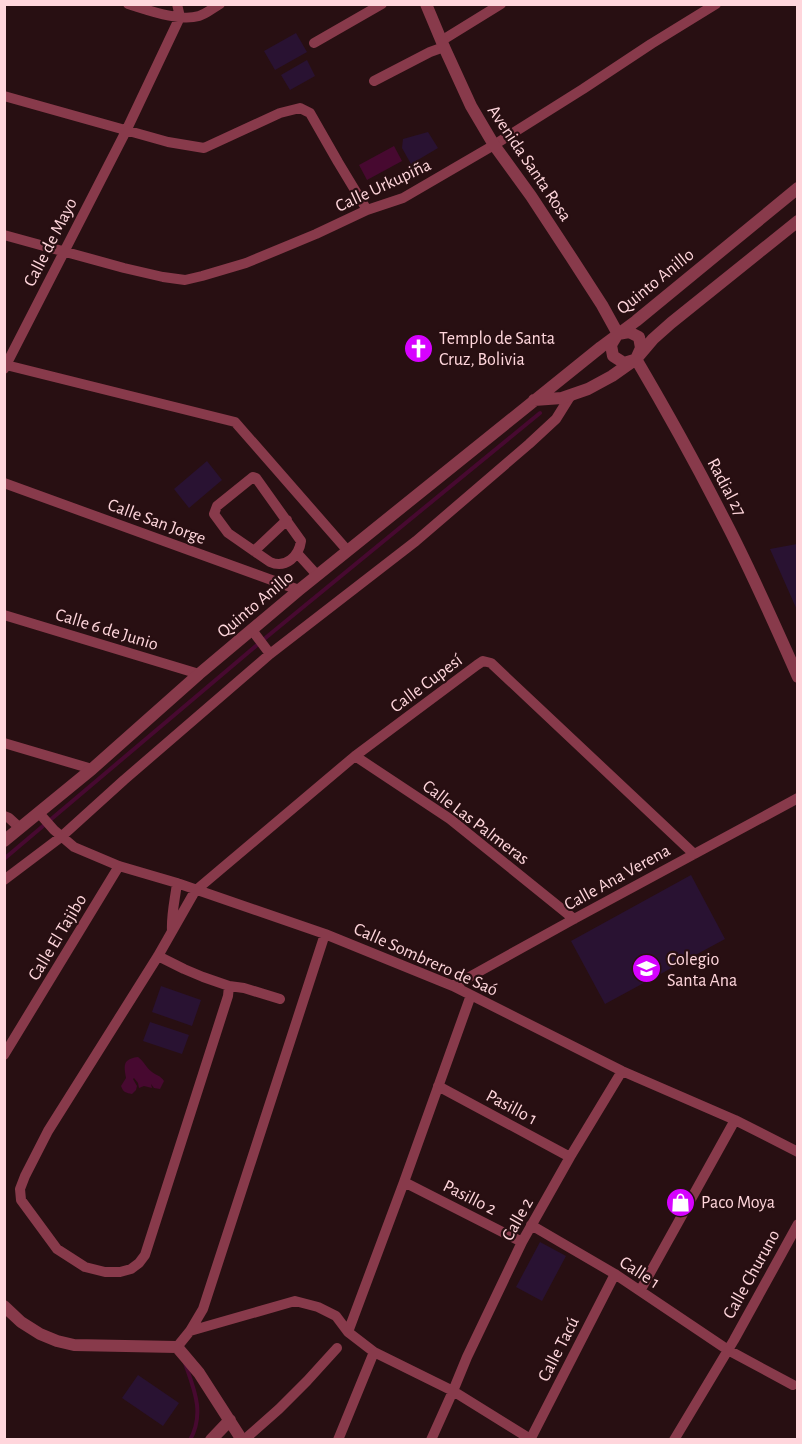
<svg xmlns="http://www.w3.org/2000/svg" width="802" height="1444" font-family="'Alegreya Sans',sans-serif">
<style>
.green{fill:#291232}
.water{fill:#470930}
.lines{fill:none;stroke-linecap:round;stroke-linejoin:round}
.stream{stroke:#470930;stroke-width:4}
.minor{stroke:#883a4b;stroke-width:10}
.tertiary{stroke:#883a4b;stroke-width:12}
.labels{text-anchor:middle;stroke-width:4.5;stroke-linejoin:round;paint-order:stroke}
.street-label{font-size:18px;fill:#ffd6dc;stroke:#280f12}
.poi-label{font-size:18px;fill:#ffd6dc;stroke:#280f12;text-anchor:start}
</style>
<rect width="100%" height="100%" fill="#280f12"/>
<path class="green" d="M296 33 307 52 275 70 264 51Z
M307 60 315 76 290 90 281 75Z
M428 132 438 148 411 164 402 148 403 139Z
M207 461 222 480 189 508 174 489Z
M797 544H798L797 610 770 549Z
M691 875 725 939 605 1004 571 941Z
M161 986 201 1000 192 1026 152 1012Z
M150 1022 189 1035 182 1054 143 1041Z
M540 1242 566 1256 542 1301 516 1287Z
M138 1375 179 1403 163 1426 122 1398Z"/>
<path class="water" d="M394 146 402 161 367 180 359 165Z
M138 1057C144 1061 146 1068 152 1072 157 1076 160 1075 164 1081L160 1089 154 1088 151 1084 152 1088 144 1086 139 1088 138 1083 134 1078 133 1079 137 1086 136 1090 132 1094C126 1093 123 1092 121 1086L126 1078C124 1066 122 1059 138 1057Z"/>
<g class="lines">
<path class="stream" d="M4 859 269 635 540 413
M185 1363C194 1389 205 1413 190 1440"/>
<path class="minor" d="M128 4C148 10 179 22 199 16 206 14 213 8 220 4
M441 41 501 4
M314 43 382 4
M374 81 430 52 444 47
M4 96 168 142 204 148 280 113 300 108 310 113 338 162 367 210
M4 235 124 268 163 277 185 280 202 276 246 263 316 234 367 210 403 198 494 145 583 89 651 44 716 4
M6 365 235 422 347 550
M4 369 126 131 180 17 177 4
M253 477 256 478 301 541C299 556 286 569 270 562L228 533 214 514 217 506Z
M4 483 299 590
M254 551 287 520
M297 553 317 575
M4 615 199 674
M252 630 270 654
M4 743 92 769
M355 756 450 819 574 919
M39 813 54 830 74 847 119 866 177 883 325 934 453 986 622 1071 735 1120 798 1152
M4 816 9 818 20 828
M4 880 61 837 124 780 270 654 416 541 529 444 556 419 571 395
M172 931C171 915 175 900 177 883
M158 956 184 969 203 977 229 986 244 988 280 999
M229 986 228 996 145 1255 139 1263 131 1269 120 1272H105L85 1267 57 1249 21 1200 20 1189 25 1176 48 1131 158 956 195 891 355 756 477 665 483 661 491 663 694 854
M453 986 574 919 798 798
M4 1055 119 866
M438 1086 570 1157
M404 1182 522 1242
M531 1225 615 1274 728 1350 793 1385
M640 1291 735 1120
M190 1331 295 1301 318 1307 336 1316 348 1332 374 1352 453 1391 532 1440
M348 1332 404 1182 471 995
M177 1347 190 1331 203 1309 325 934
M244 1440 279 1409 307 1381 337 1348
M338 1440 374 1352
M431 1440 453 1391 467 1357 522 1242 570 1157 622 1071
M530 1440 615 1274
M674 1440 734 1340 798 1224"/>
<path class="tertiary" d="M426 4 444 47 471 106 494 145 531 196 571 257 602 305 618 334
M618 334 629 332 639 337 641 348 636 359C666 410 695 462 722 515 750 568 774 623 798 677
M617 335 611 345 613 356 624 363 634 360
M534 400 562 398 588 389 612 376 636 359 653 339 671 323 798 221
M4 841 92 769 199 674 299 590 601 347 636 321 798 188
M4 1306 21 1322 40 1334 57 1341 74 1345 177 1347 199 1373 242 1440
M211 1440 230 1420"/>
</g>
<defs>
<symbol id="church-disc" viewBox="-11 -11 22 22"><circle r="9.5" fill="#d602ff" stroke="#280f12"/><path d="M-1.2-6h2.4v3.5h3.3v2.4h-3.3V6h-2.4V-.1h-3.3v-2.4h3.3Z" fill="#fff"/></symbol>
<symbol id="school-disc" viewBox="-11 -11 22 22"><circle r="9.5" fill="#d602ff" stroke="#280f12"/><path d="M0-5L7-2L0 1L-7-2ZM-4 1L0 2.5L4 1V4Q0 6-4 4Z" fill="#fff"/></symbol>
<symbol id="shop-disc" viewBox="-11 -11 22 22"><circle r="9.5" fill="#d602ff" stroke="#280f12"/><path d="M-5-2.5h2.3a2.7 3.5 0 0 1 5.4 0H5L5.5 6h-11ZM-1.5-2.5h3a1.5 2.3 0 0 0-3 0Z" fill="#fff"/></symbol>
</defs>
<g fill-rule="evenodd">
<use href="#church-disc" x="402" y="332" width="33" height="33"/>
<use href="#school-disc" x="630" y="952" width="33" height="33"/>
<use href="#shop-disc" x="664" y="1186" width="33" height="33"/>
</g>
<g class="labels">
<g class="street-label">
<text transform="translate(530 163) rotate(56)" y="6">Avenida Santa Rosa</text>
<text transform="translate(383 185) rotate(-25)" y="6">Calle Urkupiña</text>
<text transform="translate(50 242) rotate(-63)" y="6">Calle de Mayo</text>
<text transform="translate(655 281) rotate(-39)" y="6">Quinto Anillo</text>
<text transform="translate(727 487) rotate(62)" y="6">Radial 27</text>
<text transform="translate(157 521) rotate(20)" y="6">Calle San Jorge</text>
<text transform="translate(255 604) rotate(-40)" y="6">Quinto Anillo</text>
<text transform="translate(107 629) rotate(17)" y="6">Calle 6 de Junio</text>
<text transform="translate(426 683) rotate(-37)" y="6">Calle Cupesí</text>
<text transform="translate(476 822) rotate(37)" y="6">Calle Las Palmeras</text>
<text transform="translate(617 877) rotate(-29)" y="6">Calle Ana Verena</text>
<text transform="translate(57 937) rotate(-59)" y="6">Calle El Tajibo</text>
<text transform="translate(426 959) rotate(24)" y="6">Calle Sombrero de Saó</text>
<text transform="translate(512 1107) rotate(28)" y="6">Pasillo 1</text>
<text transform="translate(470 1197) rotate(27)" y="6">Pasillo 2</text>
<text transform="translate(517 1219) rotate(-61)" y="6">Calle 2</text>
<text transform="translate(640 1272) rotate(33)" y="6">Calle 1</text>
<text transform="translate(751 1274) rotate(-61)" y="6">Calle Churuno</text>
<text transform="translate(558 1349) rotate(-63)" y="6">Calle Tacú</text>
</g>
<g class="poi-label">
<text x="439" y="344">Templo de Santa<tspan x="439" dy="21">Cruz, Bolivia</tspan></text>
<text x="667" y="965">Colegio<tspan x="667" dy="21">Santa Ana</tspan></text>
<text x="701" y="1208">Paco Moya</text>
</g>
</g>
<rect width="802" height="1444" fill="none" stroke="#ffd6dc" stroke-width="12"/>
</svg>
